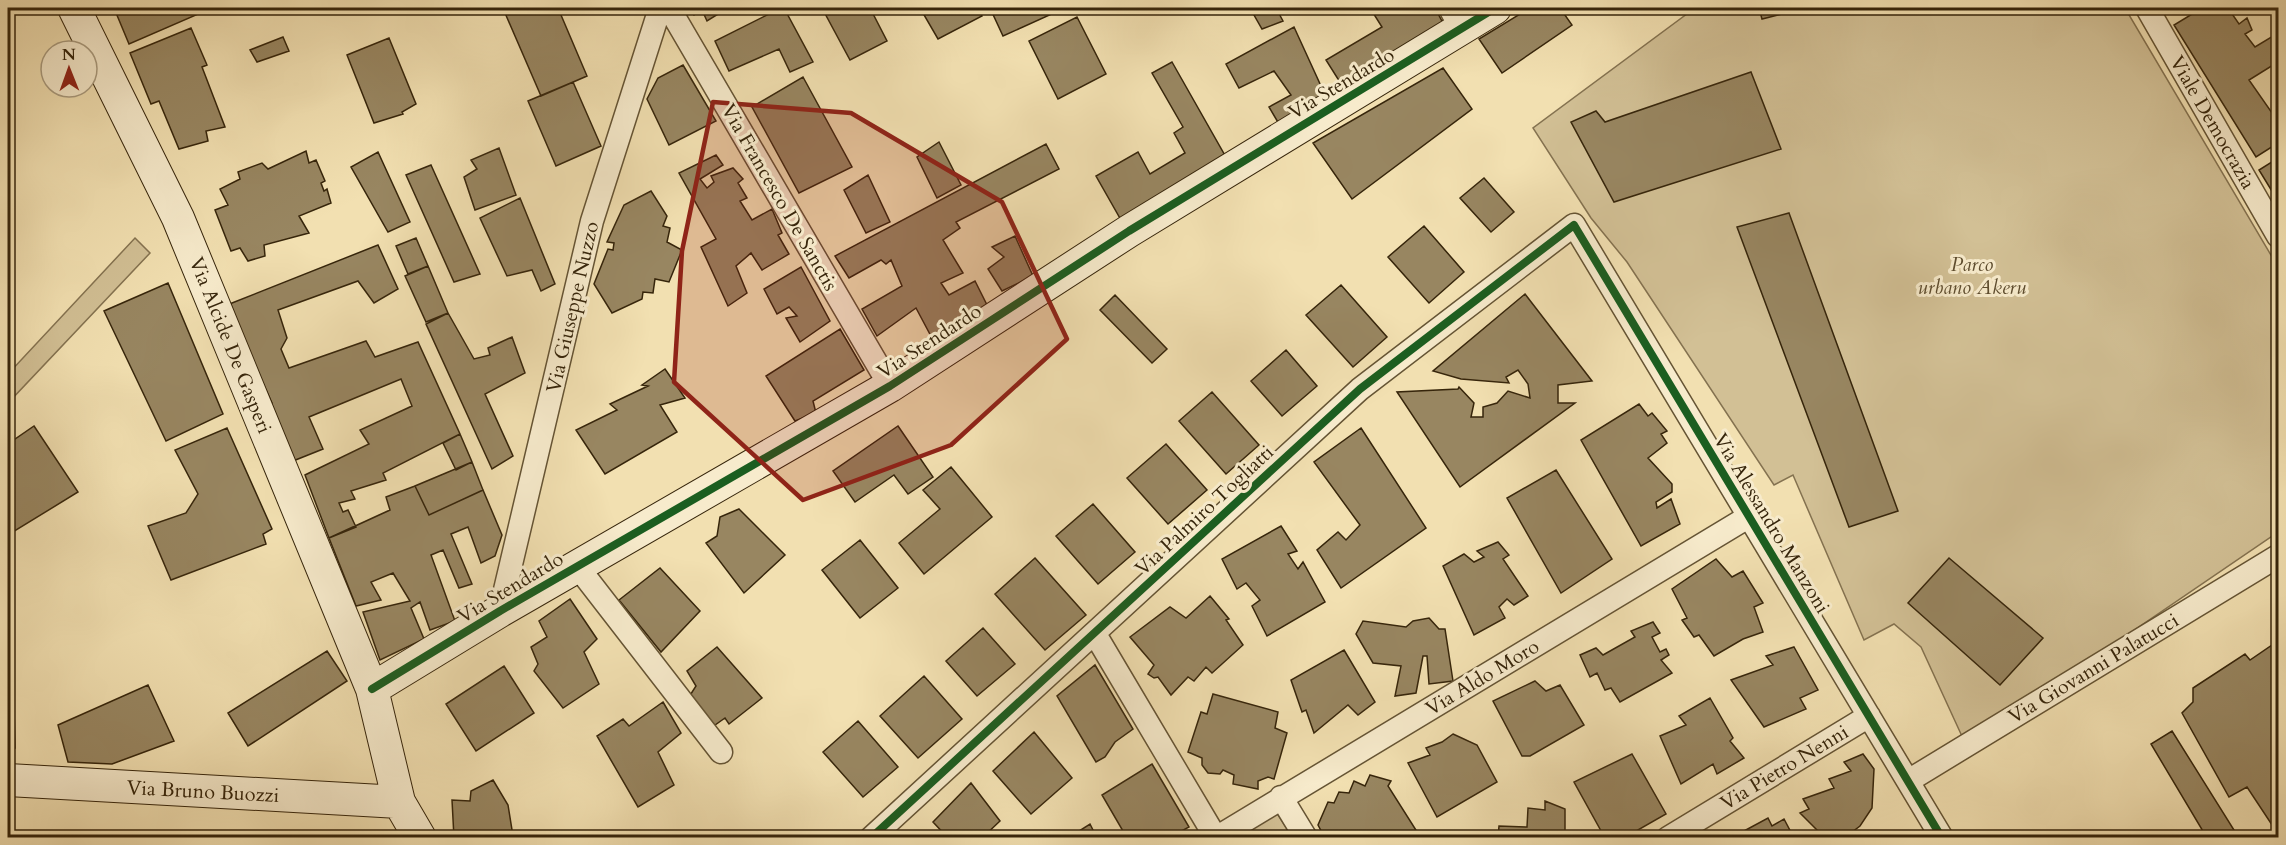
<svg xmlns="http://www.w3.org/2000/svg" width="2286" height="845" font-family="Cardo,serif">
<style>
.green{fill:#d2c095;stroke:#847250;stroke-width:1.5}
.building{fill:#988661;stroke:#36250b;stroke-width:1.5}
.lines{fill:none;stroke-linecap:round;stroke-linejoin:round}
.street-casing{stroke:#655434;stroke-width:25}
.secondary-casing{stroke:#36250b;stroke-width:34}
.street{stroke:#f7ebcc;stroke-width:22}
.secondary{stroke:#f7ebcc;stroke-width:32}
.cycleway-casing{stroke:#f7ebcc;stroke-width:11}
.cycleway{stroke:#1b5e20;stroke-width:8}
.marked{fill:#8f2418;fill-opacity:0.2;stroke:#8f2418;stroke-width:4.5;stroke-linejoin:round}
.labels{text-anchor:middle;stroke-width:6;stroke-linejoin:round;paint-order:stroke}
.street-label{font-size:20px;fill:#36250b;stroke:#f7ebcc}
.park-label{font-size:20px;font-style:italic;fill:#5d4c2e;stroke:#f7ebcc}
</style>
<rect width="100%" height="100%" fill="#f2e0b1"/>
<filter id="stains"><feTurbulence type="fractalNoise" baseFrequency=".00333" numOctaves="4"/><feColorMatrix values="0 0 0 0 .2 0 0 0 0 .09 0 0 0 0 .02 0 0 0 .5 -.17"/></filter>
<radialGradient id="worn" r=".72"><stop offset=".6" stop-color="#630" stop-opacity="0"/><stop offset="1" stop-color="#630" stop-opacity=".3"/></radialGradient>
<path class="green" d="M1695 8H2125L2278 267V532L1966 745 1921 647 1894 624 1864 640 1793 475 1774 485 1627 262 1591 218 1533 128Z
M135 238 150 253 8 403V374Z
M1275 810 1292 837 1232 838Z"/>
<path class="building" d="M114 8H201L203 12 129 44Z
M517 8H558L587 76 541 96 505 13Z
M691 8H728L707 21 702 10 694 15Z
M781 8H784L813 62 790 72 779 49 729 71 715 41Z
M822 8H870L887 41 850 60Z
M920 8H977L982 16 938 39Z
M990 8H1051L1054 13 1003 36Z
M1250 8H1276L1283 21 1262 29Z
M1370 8H1435L1444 25 1343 87 1326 60 1382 27Z
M1530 8H1560L1572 25 1502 73 1479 39Z
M1759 8H1806L1762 19Z
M2202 8H2228L2239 24 2247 18 2252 30 2245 34 2255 47 2278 33V62L2249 80 2272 113 2278 109V143L2256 157 2174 25Z
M1077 17 1106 74 1058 99 1029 41Z
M1294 27 1326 97 1279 124 1269 107 1291 95 1274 71 1239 88 1226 64Z
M191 28 207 65 202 67 225 127 206 131 208 141 179 149 159 101 151 104 130 53Z
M283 37 289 51 257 62 250 50Z
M389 38 416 104 402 112 403 114 374 123 347 55Z
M1172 62 1227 159 1121 220 1096 176 1138 152 1150 174 1185 153 1174 133 1183 127 1152 73Z
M683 65 716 121 669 145 647 99 658 78Z
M1443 68 1472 109 1352 199 1313 143Z
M1751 72 1781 149 1614 202 1571 122 1596 111 1605 122Z
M803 77 852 167 799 193 752 107Z
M573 82 601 146 556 166 528 101Z
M939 142 961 185 937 198 917 157Z
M1046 144 1059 169 956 222 960 228 943 240 963 273 941 283 949 295 975 281 987 305 960 319 964 324 932 338 916 308 877 336 862 309 902 286 891 260 886 264 881 260 849 278 835 256Z
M499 148 516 195 475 210 464 177 477 169 471 160Z
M306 151 309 163 316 160 325 181 321 183 324 191 327 189 331 203 299 216 309 233 264 245 265 256 248 261 240 248 231 251 215 210 228 205 220 189 240 179 238 172 262 163 268 169Z
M378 152 410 222 388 232 351 167Z
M716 155 723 165 700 179 707 188 714 182 711 176 733 168 743 179 738 183 747 198 740 201 752 220 772 209 782 233 778 235 789 254 762 270 751 253 736 266 747 293 728 306 701 247 716 239 679 173Z
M2278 158V201L2259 170Z
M431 165 480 274 454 282 406 175Z
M868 175 890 222 866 233 844 190Z
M1484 178 1514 212 1491 232 1460 198Z
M651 191 667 216 663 226 670 228 667 242 682 250 669 282 655 279 653 293 643 292 642 299 612 313 594 284 608 249 613 250 614 243 607 242 624 205Z
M520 198 555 284 541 291 532 270 507 276 480 218Z
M1789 213 1898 511 1849 527 1737 227Z
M1424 226 1464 272 1429 303 1388 257Z
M1015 236 1033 276 1002 291 988 269 1004 257 992 247Z
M416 238 428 266 408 274 396 246Z
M378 245 398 289 374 303 358 281 278 310 287 338 281 349 289 368 366 341 375 357 418 342 460 434 383 473 386 480 351 491 355 499 339 503 343 512 348 510 356 527 329 538 305 475 369 444 360 430 412 406 401 379 309 417 323 449 293 461 264 411 272 403 227 305Z
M428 266 448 313 426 322 405 276Z
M801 267 830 321 800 342 786 318 797 316 789 307 777 314 764 289Z
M168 283 223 414 166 441 104 311Z
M1341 285 1387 337 1353 367 1306 315Z
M1525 294 1592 381 1558 385V403H1575L1460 487 1397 392 1458 389 1459 387 1474 403 1471 417H1483V407L1497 403 1508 391 1530 398 1528 384 1518 370 1506 377 1509 383 1461 379 1433 371Z
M1115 295 1167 349 1152 363 1100 310Z
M448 313 474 359 490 355 488 348 512 337 525 373 485 394 513 456 492 469 426 324Z
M840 329 864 370 813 401 816 413 795 421 766 376Z
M1286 350 1317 386 1282 416 1251 381Z
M665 369 685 398 660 405 677 432 605 474 576 430 617 410 610 404 648 386 642 385Z
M1212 392 1259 445 1226 474 1179 421Z
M1639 404 1648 416 1652 413 1667 431 1661 434 1667 443 1648 458 1672 484V492L1656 502 1657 508 1671 499 1680 524 1641 546 1581 440Z
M34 426 78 492 8 535V444Z
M898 426 933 477 908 494 894 475 855 502 833 471Z
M227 428 272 529 263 534 266 544 171 580 148 526 186 513 198 494 175 450Z
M1361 428 1426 528 1341 588 1317 550 1338 532 1346 540 1360 525 1314 462Z
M460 434 472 462 456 470 443 443Z
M1166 444 1207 490 1168 524 1127 478Z
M472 462 483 490 429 515 415 486Z
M951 467 992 517 924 574 899 543 940 509 923 490Z
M1556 470 1612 559 1561 593 1507 498Z
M415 486 429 515 483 490 502 535 495 556 481 563 468 527 451 534 472 584 459 588 443 550 431 555 455 621 430 630 420 602 411 608 424 639 380 660 363 612 410 601 393 573 371 582 381 600 356 606 329 538 390 510 386 497Z
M1093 504 1135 552 1098 584 1056 536Z
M739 509 785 555 744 593 706 543 717 536 720 517Z
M1281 526 1297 551 1288 554 1298 569 1303 562 1325 602 1267 636 1252 606 1260 600 1246 583 1237 589 1222 559Z
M860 540 898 588 860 618 822 570Z
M1498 542 1509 555 1503 559 1528 596 1514 605 1507 599 1499 607 1505 618 1474 635 1443 566 1464 554 1474 562 1484 557 1477 551Z
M1035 558 1086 615 1045 650 995 594Z
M1949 558 2043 638 2000 685 1908 603Z
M1716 559 1732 577 1743 571 1763 603 1754 607 1763 632 1743 639 1714 656 1699 635 1694 637 1682 620 1687 618 1672 589Z
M660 568 700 611 661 652 619 600Z
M1210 596 1229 619 1226 620 1243 645 1212 673 1206 667 1194 681 1188 677 1171 695 1158 677 1154 678 1148 674 1154 665 1130 637 1170 607 1186 618Z
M570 599 597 639 584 652 599 684 563 708 534 671 538 664 531 647 547 637 539 621Z
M1429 618 1439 629H1445L1453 681 1429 684 1427 656H1423L1416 693 1395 696 1401 666 1373 663 1356 634 1363 621 1406 627 1413 621Z
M1653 622 1660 633 1652 637 1660 652 1666 649 1669 655 1661 660 1672 673 1620 702 1611 688 1605 690 1597 673 1590 677 1580 655 1596 648 1603 655 1635 637 1631 631Z
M983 628 1015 664 977 696 946 661Z
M2278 641V834L2247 787 2229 797 2182 713 2193 702V688L2245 654 2250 660Z
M717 647 762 698 729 724 725 718 708 730 687 700 696 686 687 671Z
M1794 647 1818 690 1800 698 1806 709 1764 727 1731 680 1773 665 1766 656Z
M1344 650 1375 702 1358 715 1348 705 1314 733 1306 710 1302 712 1291 680Z
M327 651 347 681 248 746 228 713Z
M1095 665 1133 729 1115 742 1105 757 1096 762 1057 696Z
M504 666 534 713 476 751 446 704Z
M924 676 962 719 918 758 880 716Z
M1535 681 1546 691 1560 685 1584 725 1530 756H1522L1493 701Z
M148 685 174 741 112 764 68 762 58 725Z
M1213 694 1278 712 1275 728 1287 733 1274 779 1268 777 1258 781V789L1233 784 1234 775 1223 770 1220 774 1208 773 1202 765V758L1188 752 1201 712 1207 714Z
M1710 698 1733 738 1730 741 1744 758 1717 774 1713 764 1681 784 1660 736 1686 725 1679 716Z
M663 702 681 733 658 752 674 785 638 807 597 736 623 719 629 726Z
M8 709H14L15 748H8Z
M858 721 898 767 863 797 823 752Z
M2172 731 2239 838H2207L2151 744Z
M1034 732 1072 778 1031 814 993 771Z
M1453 734 1477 745 1497 782 1437 817 1408 763 1430 755 1426 748 1442 742Z
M1632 754 1666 814 1624 838H1605L1574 782Z
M1863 754 1874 769 1872 808 1860 826 1844 838H1815L1811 833 1817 830 1800 813 1809 809 1803 799 1834 788 1829 779 1851 771 1844 762Z
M1152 764 1189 827 1169 838H1127L1102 795Z
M1370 775 1391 781 1388 786 1421 838H1325L1318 825 1328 802 1334 803 1339 792 1349 793 1354 781 1365 786Z
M493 780 508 805 513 836 454 838 452 800 470 801 471 791Z
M971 783 1000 821 982 838H948L933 822Z
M1545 801 1565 809V838H1498L1499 826 1527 827 1528 808 1545 810Z
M1768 818 1772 826 1784 819 1794 838H1731Z
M1090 824 1097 838H1068Z"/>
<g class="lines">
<defs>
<path id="street" d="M669 8 890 386
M1450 8 1461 29
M2147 8 2278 236
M577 566 721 752
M500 611 592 221 660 8
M1095 634 1216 838
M1908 781 2278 556
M1281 797 1306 838
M871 838 1360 389 1574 225 1942 838
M1216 838 1748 517
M1668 838 1869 716"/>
<path id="secondary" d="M74 8 178 218 372 689 399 802 420 838
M372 689 500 611 890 386 1129 231 1495 8
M8 780 399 802"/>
</defs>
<use href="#street" class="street-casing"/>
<use href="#secondary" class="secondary-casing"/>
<use href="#street" class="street"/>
<use href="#secondary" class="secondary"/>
<defs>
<path id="cycleway" d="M372 689 500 611 890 386 1129 231 1495 8
M871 838 1360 389 1574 225 1942 838"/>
</defs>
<use href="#cycleway" class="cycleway-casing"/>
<use href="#cycleway" class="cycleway"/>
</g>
<path class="marked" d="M713 102 851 113 1002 202 1067 339 951 445 803 500 674 382 682 251Z"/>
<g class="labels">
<g class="street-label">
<text transform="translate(1341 83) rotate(-31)" y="7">Via Stendardo</text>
<text transform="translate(2213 122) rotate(60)" y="7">Viale Democrazia</text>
<text transform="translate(780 197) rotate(60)" y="7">Via Francesco De Sanctis</text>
<text transform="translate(572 307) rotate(-77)" y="7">Via Giuseppe Nuzzo</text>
<text transform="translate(929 341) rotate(-33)" y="7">Via Stendardo</text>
<text transform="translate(231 345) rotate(68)" y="7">Via Alcide De Gasperi</text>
<text transform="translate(1204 510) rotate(-43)" y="7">Via Palmiro Togliatti</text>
<text transform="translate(1772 523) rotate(59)" y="7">Via Alessandro Manzoni</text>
<text transform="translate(510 587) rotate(-31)" y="7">Via Stendardo</text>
<text transform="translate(2093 668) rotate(-31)" y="7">Via Giovanni Palatucci</text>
<text transform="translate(1482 677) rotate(-31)" y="7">Via Aldo Moro</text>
<text transform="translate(1784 767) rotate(-31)" y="7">Via Pietro Nenni</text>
<text transform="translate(203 791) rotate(3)" y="7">Via Bruno Buozzi</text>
</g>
<g class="park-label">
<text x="1972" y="271">Parco<tspan x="1972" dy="23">urbano Akeru</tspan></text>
</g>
</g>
<rect width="2286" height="845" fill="none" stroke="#f2e0b1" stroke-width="30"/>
<rect x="9" y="9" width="2268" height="827" fill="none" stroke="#36250b" stroke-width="3"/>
<rect x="15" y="15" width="2256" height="815" fill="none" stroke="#36250b" stroke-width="1.5"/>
<g transform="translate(69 69) rotate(359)"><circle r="28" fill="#f7ebcc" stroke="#aa9c7f" stroke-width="1.5"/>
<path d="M0-4.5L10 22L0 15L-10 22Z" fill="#8f2418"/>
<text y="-9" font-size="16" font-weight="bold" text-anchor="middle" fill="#36250b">N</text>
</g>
<rect width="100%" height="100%" filter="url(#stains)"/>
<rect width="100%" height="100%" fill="url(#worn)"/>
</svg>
